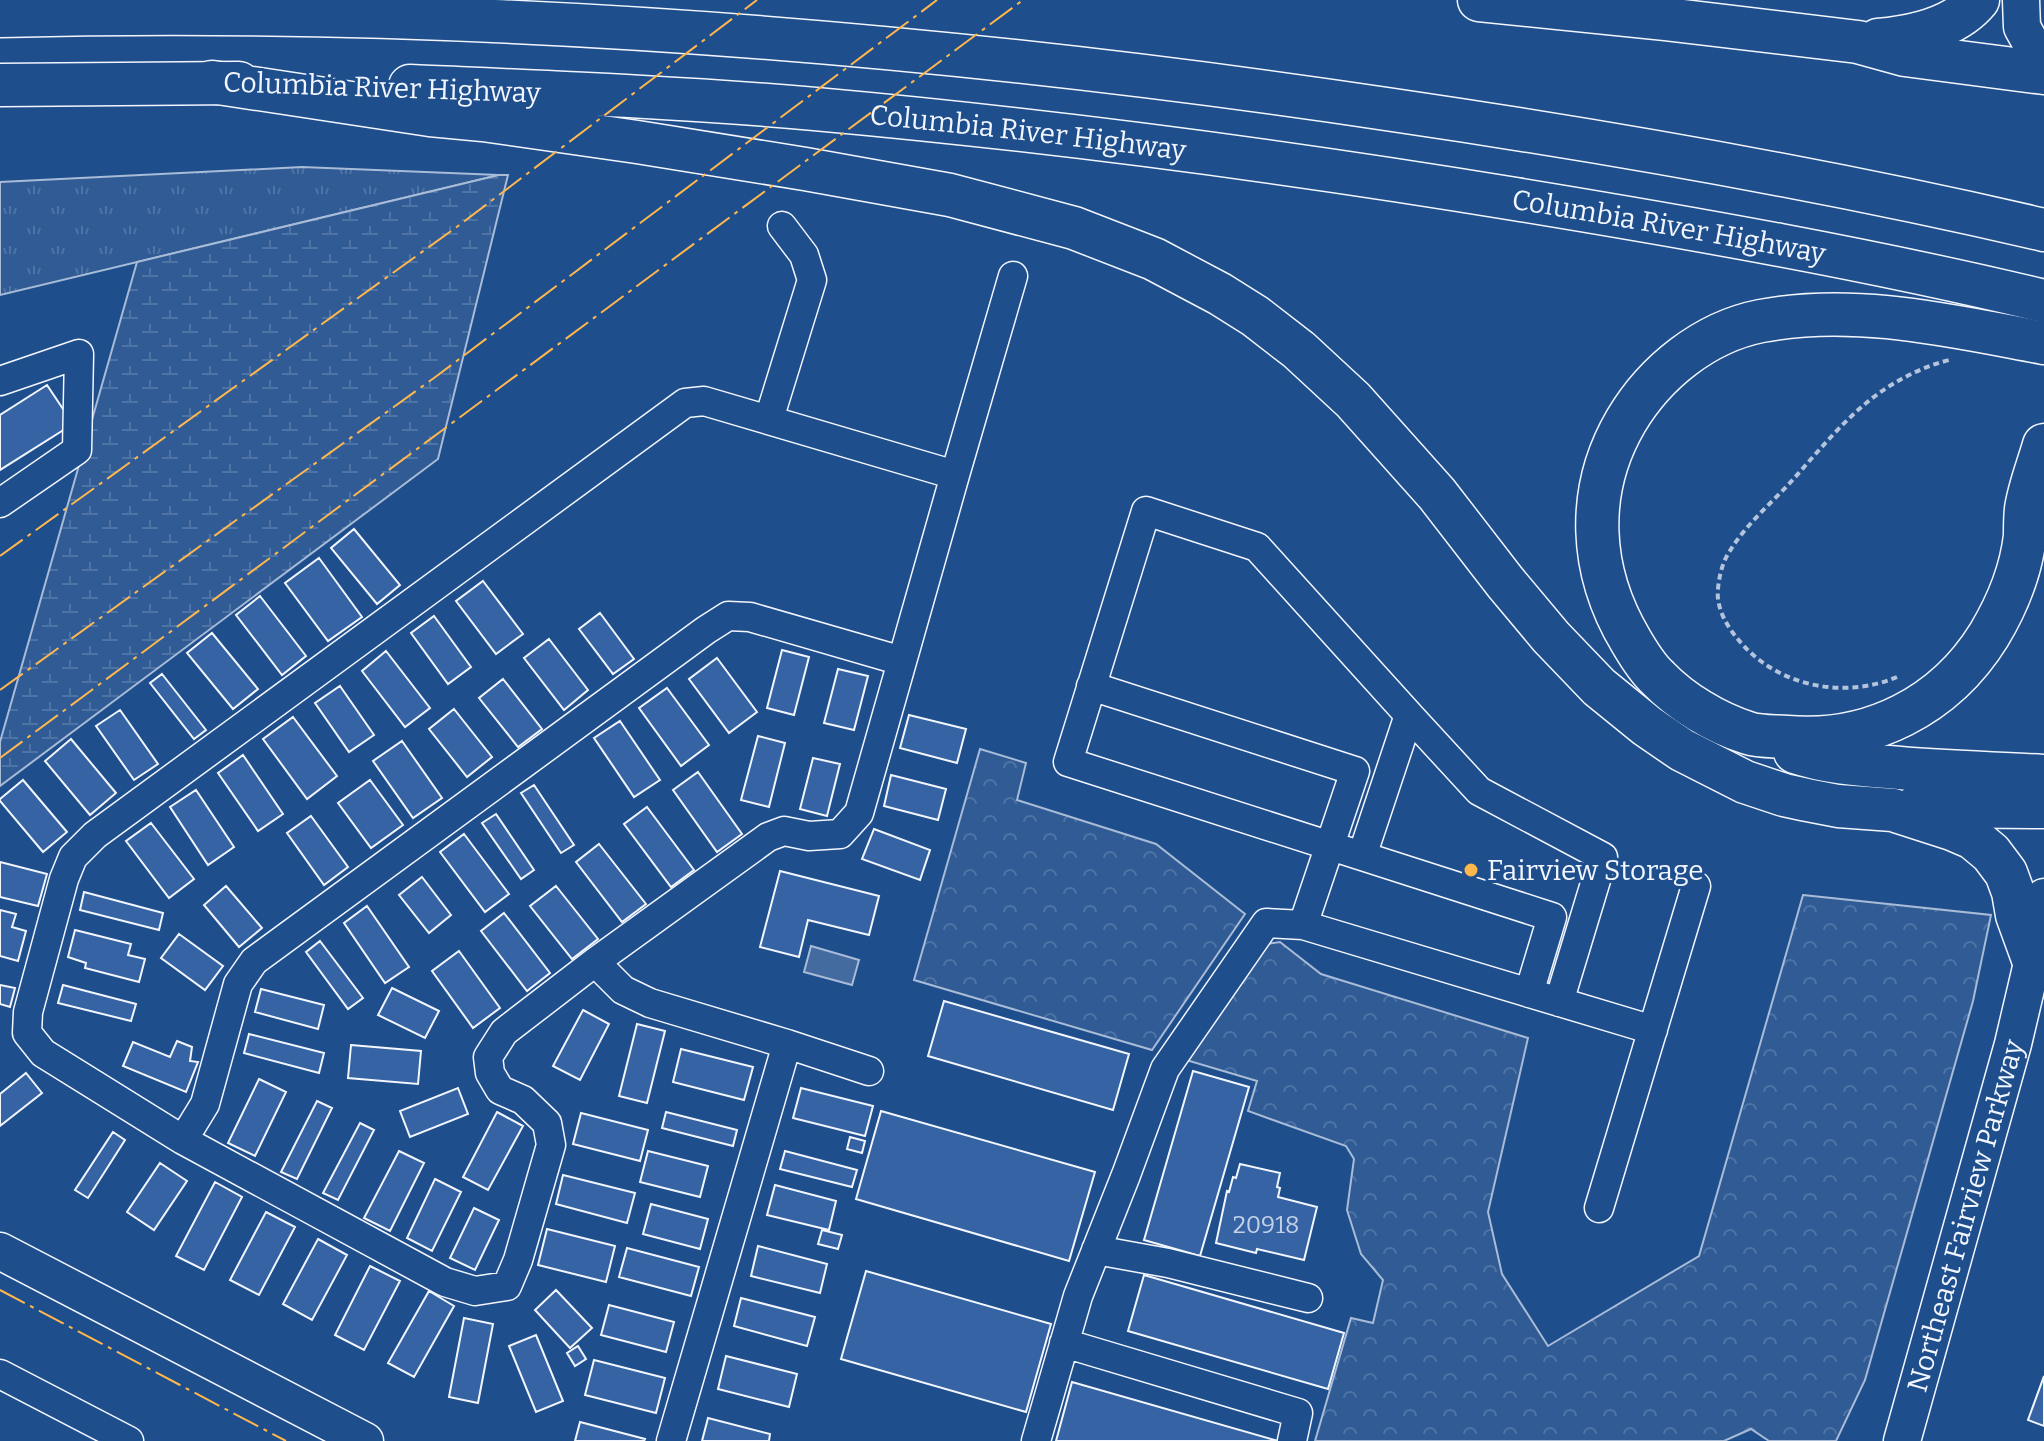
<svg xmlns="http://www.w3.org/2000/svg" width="2044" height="1441" font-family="Bitter,serif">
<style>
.grass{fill:url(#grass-tufts);stroke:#a8bbd7;stroke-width:2}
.forest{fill:url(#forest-crowns);stroke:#a8bbd7;stroke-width:2}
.wetland{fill:url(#wetland-marsh);stroke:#a8bbd7;stroke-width:2}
.water{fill:#446ba0;stroke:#a8bbd7;stroke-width:2}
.building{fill:#3563a3;stroke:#f2f6ff;stroke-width:2}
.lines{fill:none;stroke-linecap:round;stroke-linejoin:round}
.minor-casing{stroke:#f2f6ff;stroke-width:31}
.major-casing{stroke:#f2f6ff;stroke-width:39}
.highway-casing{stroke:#f2f6ff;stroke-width:45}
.path{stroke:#b3c4dc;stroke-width:4;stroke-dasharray:6 4;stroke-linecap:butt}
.minor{stroke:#1f4e8c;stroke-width:28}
.major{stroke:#1f4e8c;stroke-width:36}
.highway{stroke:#1f4e8c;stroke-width:42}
.power{stroke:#ffb74d;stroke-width:2;stroke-dasharray:28 6 4 6;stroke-linecap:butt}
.poi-dot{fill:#ffb74d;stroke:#1f4e8c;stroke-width:3}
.labels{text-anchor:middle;stroke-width:6;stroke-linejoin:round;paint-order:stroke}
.number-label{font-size:24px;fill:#c3d1e8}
.street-label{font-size:28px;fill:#f2f6ff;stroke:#1f4e8c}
.poi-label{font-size:28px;fill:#f2f6ff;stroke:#1f4e8c;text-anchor:start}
</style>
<defs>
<pattern id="grass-tufts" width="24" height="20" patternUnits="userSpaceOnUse" patternTransform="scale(2)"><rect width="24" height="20" fill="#305b95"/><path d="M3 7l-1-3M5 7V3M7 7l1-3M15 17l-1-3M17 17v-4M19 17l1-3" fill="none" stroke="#4e73a5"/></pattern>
<pattern id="forest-crowns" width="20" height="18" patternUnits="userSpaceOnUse" patternTransform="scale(2)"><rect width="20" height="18" fill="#305b95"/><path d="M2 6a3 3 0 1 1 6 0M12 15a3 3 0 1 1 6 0" fill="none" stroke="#4e73a5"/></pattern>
<pattern id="wetland-marsh" width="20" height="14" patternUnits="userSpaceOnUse" patternTransform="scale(2)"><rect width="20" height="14" fill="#305b95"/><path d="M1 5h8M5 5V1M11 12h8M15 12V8" fill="none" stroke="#4e73a5"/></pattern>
</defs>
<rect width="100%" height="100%" fill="#1f4e8c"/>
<path class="grass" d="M302 167 499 175 0 295V182Z"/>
<path class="forest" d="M980 749 1026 763 1017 800 1156 844 1245 914 1152 1050 914 980Z
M1803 895 1991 915 1973 1001 1865 1380 1836 1441H1769L1751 1429 1724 1441H1315L1351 1318 1373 1323 1383 1280 1361 1254 1347 1210 1354 1159 1346 1146 1248 1111 1257 1081 1186 1060 1266 944 1280 942 1321 974 1528 1038 1488 1212 1502 1274 1548 1346 1699 1256Z"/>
<path class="wetland" d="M499 175H508L438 459 0 786V742L137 262Z"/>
<path class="water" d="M811 946 859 960 852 985 804 972Z"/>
<path class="building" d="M47 385 73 424 0 470V415Z
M354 529 400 585 377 604 331 548Z
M319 558 362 617 328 641 285 583Z
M483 581 523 634 496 654 456 601Z
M260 596 306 656 282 675 236 615Z
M600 613 634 659 613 674 579 629Z
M434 616 471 667 448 684 411 633Z
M212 633 258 689 233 709 187 653Z
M549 639 588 690 564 710 524 658Z
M782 650 809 657 794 715 767 708Z
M386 651 430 708 405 727 362 671Z
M717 658 757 712 729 733 689 679Z
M838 669 868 676 854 730 824 723Z
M162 674 206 730 194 739 150 683Z
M503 679 542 729 518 747 479 698Z
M340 686 374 735 349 752 315 703Z
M667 688 709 745 681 766 639 708Z
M454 709 492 757 467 777 429 729Z
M120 710 158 764 134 780 96 726Z
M909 715 966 729 957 763 900 748Z
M293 717 337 776 307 799 263 739Z
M620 721 660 780 634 797 594 738Z
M758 736 785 743 769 807 741 800Z
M71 739 116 793 90 815 45 761Z
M402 741 442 798 413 818 373 761Z
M243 755 283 814 258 831 218 773Z
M813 758 840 764 827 816 800 809Z
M698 772 742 834 717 852 673 790Z
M891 775 946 789 938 820 884 806Z
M23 780 67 832 43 852 0 801V799Z
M370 780 403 825 371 848 338 803Z
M534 785 574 845 561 853 521 793Z
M196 790 234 847 208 865 170 807Z
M647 807 694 870 671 887 624 824Z
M496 814 534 870 521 879 482 823Z
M311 816 348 867 324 885 287 833Z
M151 823 194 879 169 898 126 841Z
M874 829 930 850 920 880 862 859Z
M464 834 509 894 485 912 440 852Z
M599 844 646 904 622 922 576 862Z
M0 862 47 874 38 906 0 897Z
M780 871 879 896 869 935 808 920 799 957 760 947Z
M422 877 451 915 429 933 399 895Z
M226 886 262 928 239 947 204 905Z
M556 886 598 939 572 959 530 906Z
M84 892 163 913 159 930 80 910Z
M367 906 409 967 385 983 344 923Z
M0 910 16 914 12 927 26 931 18 961 0 956Z
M504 913 550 973 527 991 481 931Z
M75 930 131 944 128 955 145 959 139 982 85 968 86 963 68 957Z
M179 934 223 966 205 990 161 958Z
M320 941 363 998 348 1009 306 952Z
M459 951 500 1008 473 1028 432 971Z
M0 985 15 988 10 1007 0 1004Z
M63 985 136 1004 131 1021 58 1003Z
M392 988 439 1011 425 1038 378 1015Z
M261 989 324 1005 318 1029 255 1012Z
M944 1001 1129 1054 1113 1110 928 1056Z
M583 1010 609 1024 580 1080 553 1066Z
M637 1024 665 1031 647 1103 619 1096Z
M249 1034 324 1053 319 1073 244 1053Z
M177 1041 192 1047 190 1061 198 1062 186 1092 123 1066 133 1042 170 1057Z
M351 1045 421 1051 418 1084 348 1078Z
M681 1049 753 1067 744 1100 673 1082Z
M1193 1071 1249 1087 1200 1256 1144 1240Z
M26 1073 42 1093 0 1126V1094Z
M259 1079 286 1092 255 1156 228 1143Z
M458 1088 468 1114 410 1137 400 1111Z
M801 1088 873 1106 865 1136 793 1118Z
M317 1101 332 1108 297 1179 281 1172Z
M881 1111 1095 1172 1069 1261 856 1199Z
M497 1112 523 1126 488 1190 463 1177Z
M666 1112 737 1130 733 1146 662 1128Z
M581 1113 648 1130 640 1161 573 1144Z
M360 1123 374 1130 338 1200 323 1193Z
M113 1132 125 1140 88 1198 75 1190Z
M850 1137 865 1141 862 1153 847 1149Z
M399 1151 424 1163 390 1231 364 1218Z
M648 1151 708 1166 700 1197 640 1182Z
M785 1151 857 1170 852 1187 780 1169Z
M160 1163 187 1181 154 1230 127 1212Z
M1240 1164 1280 1173 1277 1187 1280 1188 1278 1197 1317 1207 1304 1260 1257 1249 1256 1253 1216 1243 1227 1191 1229 1192 1233 1177 1236 1178Z
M563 1175 635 1193 627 1223 556 1204Z
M435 1179 461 1192 432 1251 407 1238Z
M215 1182 242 1197 204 1270 176 1256Z
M775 1185 836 1201 829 1230 767 1215Z
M651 1204 708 1219 700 1249 643 1234Z
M474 1208 499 1220 475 1270 450 1258Z
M266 1212 295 1227 259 1295 230 1280Z
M547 1229 615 1246 606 1282 538 1265Z
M822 1230 842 1235 838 1249 818 1244Z
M318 1239 347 1255 312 1320 283 1304Z
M758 1246 827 1264 820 1293 751 1276Z
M627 1248 699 1267 691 1296 619 1277Z
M370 1266 400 1281 364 1350 335 1335Z
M866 1271 1051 1324 1026 1412 841 1359Z
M1144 1275 1344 1333 1328 1389 1128 1331Z
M556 1290 592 1328 570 1348 535 1310Z
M429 1291 454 1306 414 1377 388 1363Z
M741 1298 815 1317 807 1346 734 1326Z
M609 1305 674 1322 666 1352 601 1335Z
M464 1318 493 1324 478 1403 449 1397Z
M536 1335 563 1401 536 1412 509 1346Z
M578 1346 586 1359 575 1366 567 1353Z
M726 1356 797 1374 789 1407 718 1389Z
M594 1360 665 1378 656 1413 585 1395Z
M2044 1376V1426L2028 1420Z
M1072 1382 1278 1441H1056Z
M708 1418 770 1434 769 1441H702Z
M580 1422 645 1439 644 1441H575Z"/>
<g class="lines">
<defs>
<path id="minor" d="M0 381 79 354 77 450 0 503
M769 419 812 280 804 255 782 226
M1146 511 1257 547 1409 715 1362 856 1068 762Z
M1409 715 1479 791 1603 857 1559 1002
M1362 856 1552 917 1529 993
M1303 925 1653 1030
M595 962 768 837 784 831 809 836 840 834 859 813 955 475 1013 276
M787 1044 869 1071
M183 1140 205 1104 238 984 254 961 706 630 728 616 750 617 902 661
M1599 1208 1696 886
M1096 1250 1168 1263 1308 1298
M1064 1343 1298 1413 1292 1441
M0 1374 129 1441
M671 1441 787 1044 650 1003 623 990 595 962 504 1032 488 1057 490 1073 500 1090 523 1100 547 1123 551 1145 518 1260 507 1286 475 1291 445 1282 183 1140 43 1053 27 1033 28 1012 64 879 73 857 95 835 685 403 704 401 955 475
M1036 1441 1078 1296 1126 1175 1165 1069 1266 923 1303 925 1355 771 1091 686"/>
<g id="major">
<path d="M2021 0 2022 27 2044 67"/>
<path d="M0 1251 365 1441"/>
<path id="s1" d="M1902 1441 2013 1044 2033 959 2044 897"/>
</g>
<g id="highway">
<path d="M1479 0 1666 19 1858 42 1905 55 2044 73"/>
<path d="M0 16C466 4 932 41 1393 110 1611 142 1829 180 2044 230"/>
<path d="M1878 40C1912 37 1955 28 1978 0"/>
<path d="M212 82 430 115 483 120 637 142 805 169 950 195 1074 228 1154 259 1220 294 1255 316 1299 350 1353 400 1437 494 1505 582 1551 637 1599 687 1647 726 1682 750 1745 782 1784 795 1807 800 1838 806 1893 810 1952 829 1973 838 1991 853 2006 873 2013 892 2017 915 2033 959"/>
<path d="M0 85 239 83"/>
<path id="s2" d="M410 86C545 92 680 97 815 109 1049 130 1283 161 1515 199 1692 228 1869 259 2044 301"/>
<path d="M2044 343C1952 326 1855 303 1761 321 1705 332 1655 372 1626 421 1585 491 1589 571 1631 641 1638 653 1647 668 1658 678 1681 702 1716 723 1748 733 1760 737 1775 736 1787 737 1870 744 1945 706 1989 635 2007 605 2021 571 2025 536 2025 527 2025 518 2026 509 2029 488 2038 466 2044 445"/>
<path d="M1795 752C1825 762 1856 765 1888 767 1940 772 1992 773 2044 776"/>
<path d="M1917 806 2044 807"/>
</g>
</defs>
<use href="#minor" class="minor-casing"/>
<use href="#major" class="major-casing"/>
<use href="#highway" class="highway-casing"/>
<path class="path" d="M1897 677C1842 700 1775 686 1737 638 1726 625 1716 607 1718 589 1719 577 1722 564 1728 554 1743 528 1767 507 1788 485 1819 451 1849 412 1888 387 1907 375 1926 366 1949 360"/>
<use href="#minor" class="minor"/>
<use href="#major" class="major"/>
<use href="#highway" class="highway"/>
<path class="power" d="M0 556 458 226 757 0
M0 690 434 378 937 0
M0 758 1023 0
M0 1290 286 1441"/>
</g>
<circle class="poi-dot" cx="1471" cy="870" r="8"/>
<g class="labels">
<g class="number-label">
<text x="1266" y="1233">20918</text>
</g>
<g class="street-label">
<text transform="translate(382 87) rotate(2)" y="10">Columbia River Highway</text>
<text dy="10" stroke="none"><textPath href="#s2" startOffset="620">Columbia River Highway</textPath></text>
<text dy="10" stroke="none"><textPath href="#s2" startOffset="1268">Columbia River Highway</textPath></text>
<text dy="10" stroke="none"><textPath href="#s1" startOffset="234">Northeast Fairview Parkway</textPath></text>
</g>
<g class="poi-label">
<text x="1487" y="880">Fairview Storage</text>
</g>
</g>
</svg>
